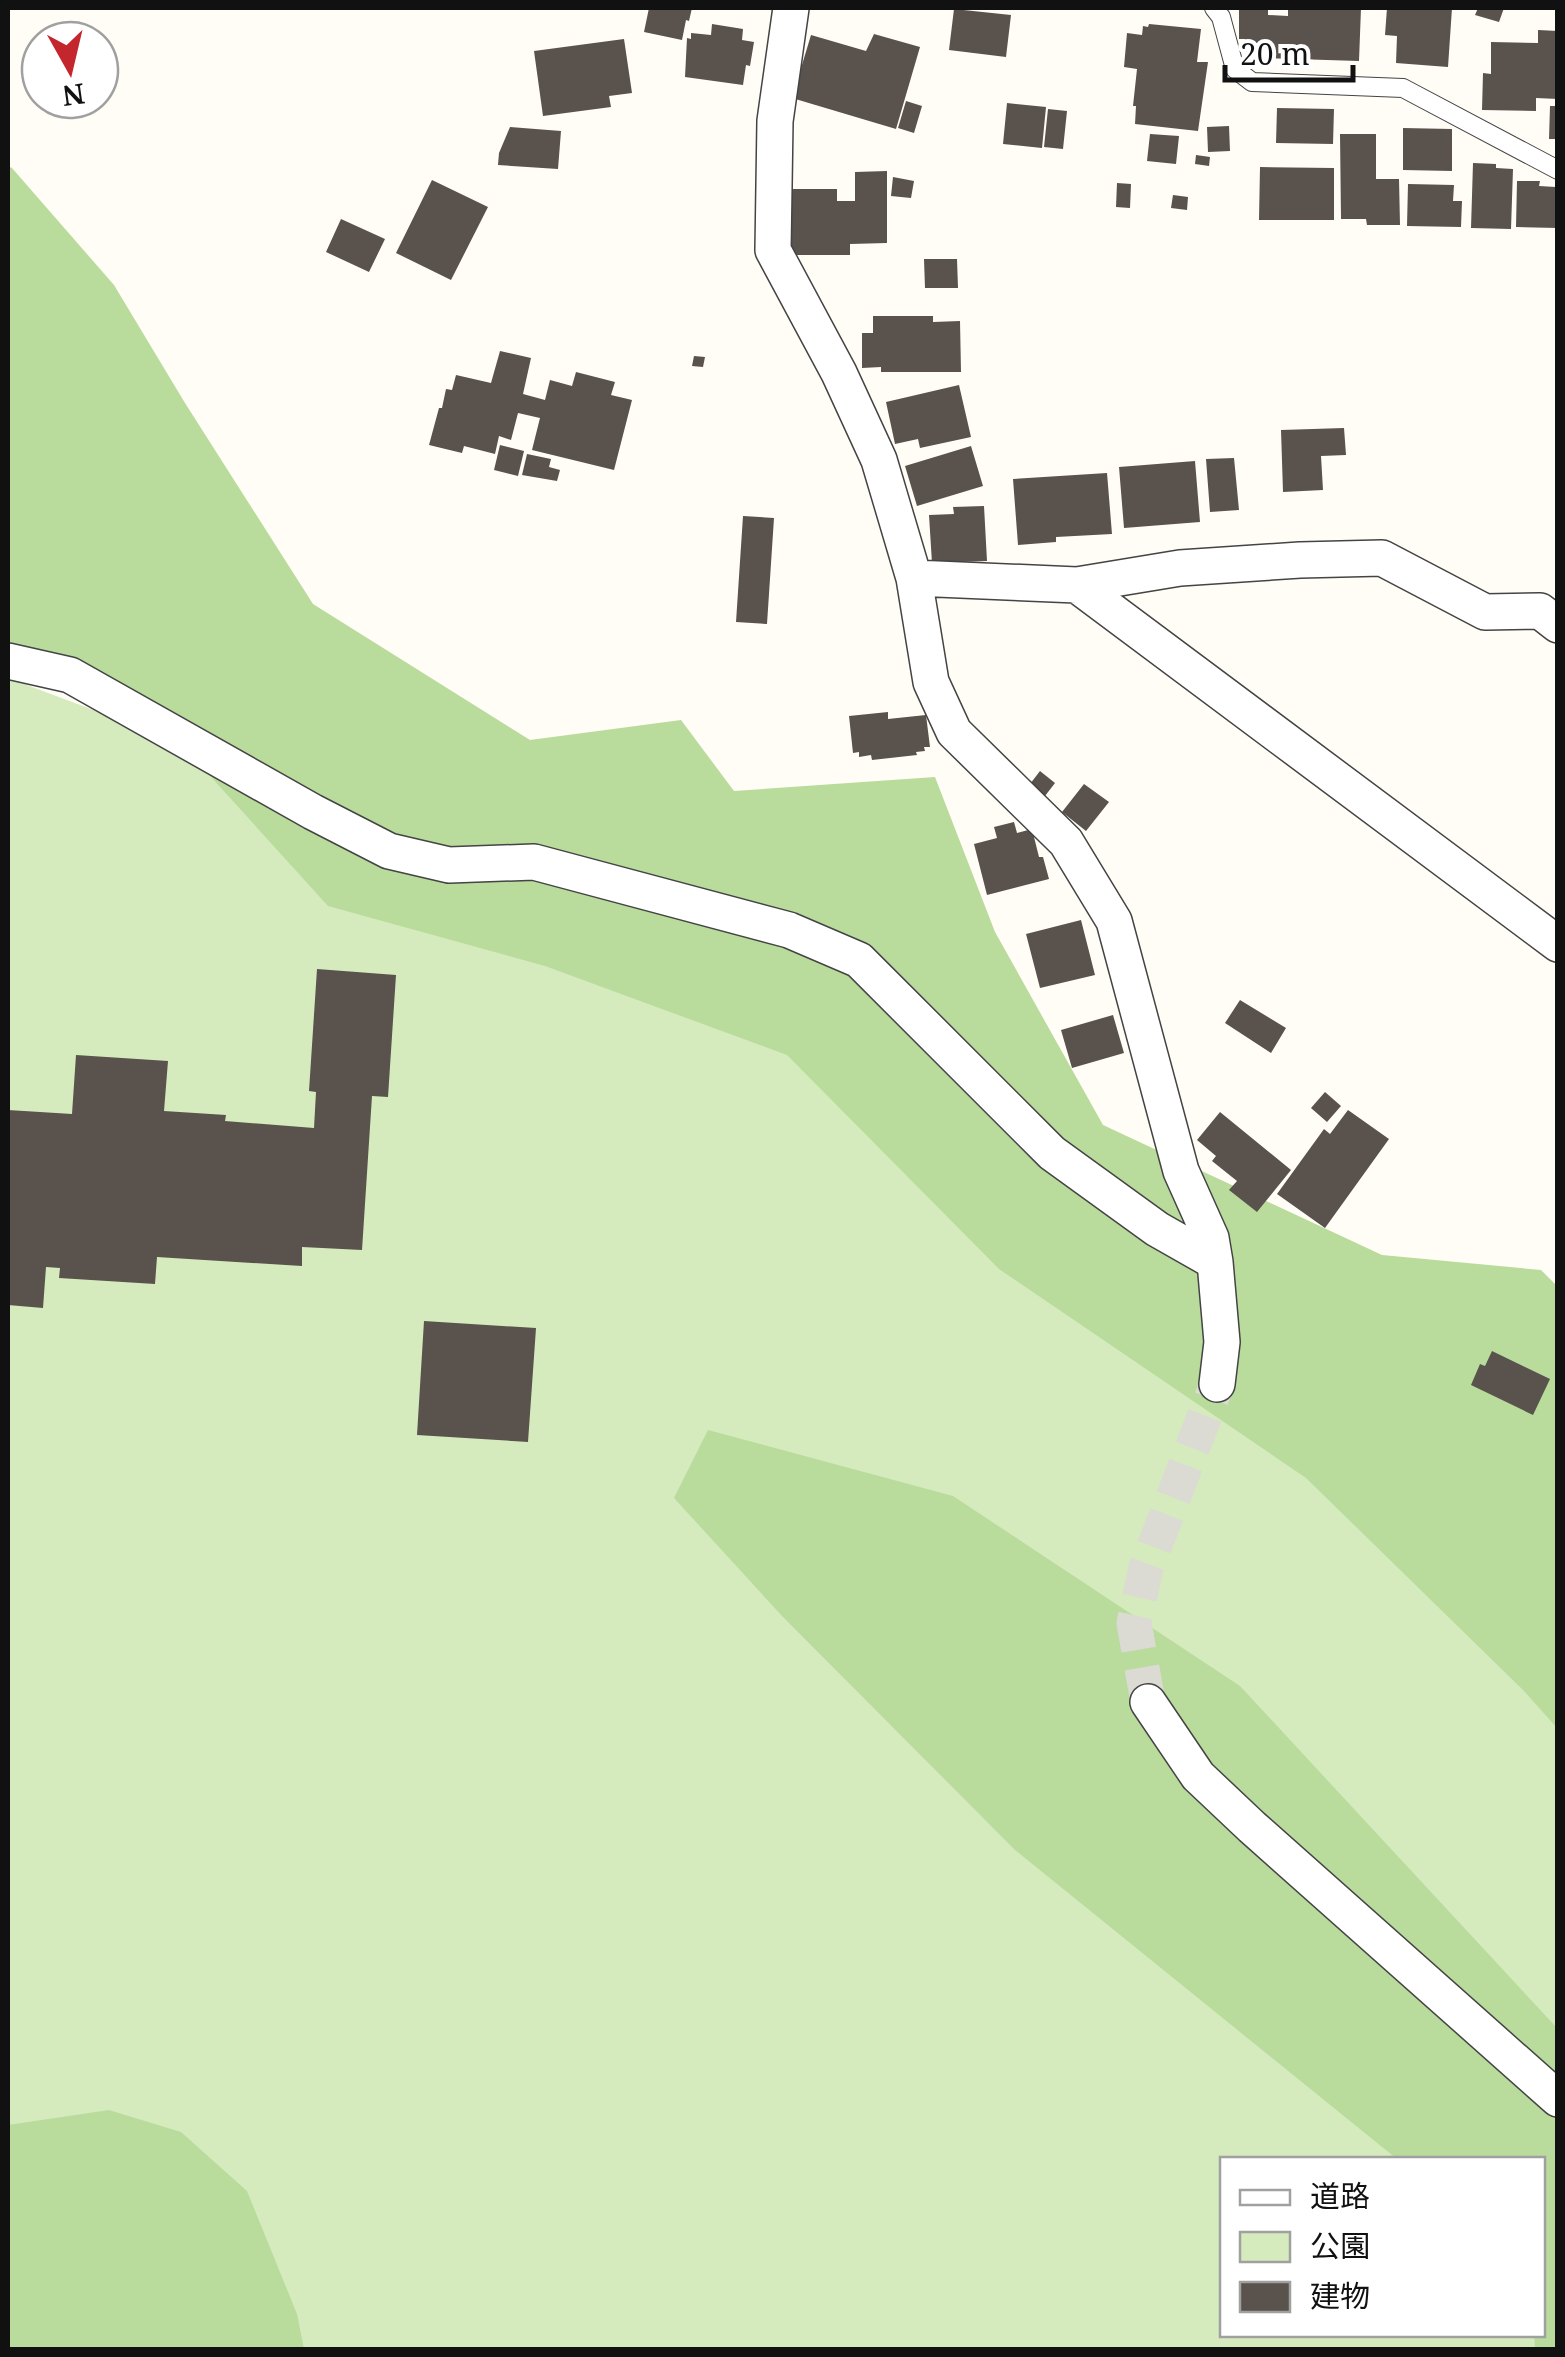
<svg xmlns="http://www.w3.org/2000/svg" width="1565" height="2357" font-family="'Noto Serif','Noto Sans JP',serif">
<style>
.green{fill:#d5ebbd;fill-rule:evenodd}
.forest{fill:#b9dc9c}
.building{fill:#5a524d}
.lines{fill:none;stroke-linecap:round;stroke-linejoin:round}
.street-tunnel{stroke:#dbdad3;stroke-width:35;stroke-dasharray:35 18;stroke-linecap:butt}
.lane-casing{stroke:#444;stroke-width:20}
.street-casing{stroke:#444;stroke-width:38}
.lane{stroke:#fff;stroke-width:18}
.street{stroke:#fff;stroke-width:35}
</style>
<rect width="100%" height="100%" fill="#fffdf5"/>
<path class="green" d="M8 678 743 953 1557 1599V2349H8ZM1222 2160H1542V2334H1222Z"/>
<path class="forest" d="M8 166 12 168 114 285 185 403 313 604 530 740 681 720 734 791 935 777 995 932 1103 1125 1382 1255 1541 1270 1557 1286V1728L1523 1690 1306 1478 999 1269 787 1055 545 966 328 906 133 691 8 644Z
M708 1430 953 1496 1240 1686 1557 2028V2349H1535L1534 2335 1542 2334V2160L1397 2159 1015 1850 782 1616 674 1498Z
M109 2110 181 2132 247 2191 297 2314 304 2349H8V2125Z"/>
<path class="building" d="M649 8H692L689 21 686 20 682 40 644 32Z
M1288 8H1361L1359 61 1262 58 1263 51H1245V39H1239V10H1268V15L1288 16Z
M1387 8H1452L1448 67 1396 63 1397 36 1385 35Z
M1478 8H1504L1499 22 1475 15Z
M954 9 1011 15 1006 57 949 50Z
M712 24 743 29 742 40 754 42 750 66 746 65 743 85 685 77 687 38 691 39V33L711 35Z
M1149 24 1201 29 1197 62H1208L1198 131 1135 124 1136 106H1133L1137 69 1124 67 1127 33 1142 35 1143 26 1148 27Z
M1538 30 1558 31V99L1536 98V111L1482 110 1483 73 1491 74V42L1538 43Z
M874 34 920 47 896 129 792 98 811 35 866 51Z
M624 39 632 93 609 96 611 107 543 116 534 51Z
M906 101 922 106 914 133 898 128Z
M1007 103 1046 107 1042 148 1003 144Z
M1550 106H1558V139H1549Z
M1277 108 1334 109 1333 144 1276 143Z
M1048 109 1067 111 1063 149 1044 147Z
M1229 126 1230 151 1208 152 1207 127Z
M510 127 561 131 558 169 498 165 499 153Z
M1403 128 1452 129V171L1403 170Z
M1150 134 1179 136 1176 164 1147 161Z
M1340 134H1376V179H1399L1400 225H1367L1366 219H1341Z
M1196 155 1210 157 1209 166 1195 164Z
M1473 163 1496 164V168L1513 169 1511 229 1471 228Z
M1260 167 1334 168V220H1259Z
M887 171V243L850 244V255H790L789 189H837V201H855V172Z
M893 177 914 181 911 198 891 196Z
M432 180 488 207 451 280 396 253Z
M1517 181H1540L1539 186 1556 187 1558 228 1516 227Z
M1117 183 1131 184 1130 208 1116 207Z
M1408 184 1454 185 1453 201H1462L1461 227 1407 226Z
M1173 195 1188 197 1187 210 1171 208Z
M341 219 385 239 369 272 326 252Z
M924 259H957L958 288H925Z
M873 316H933V322L960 321 961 372H881V367L862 368V333H873Z
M500 351 531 358 523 394 545 400 550 380 572 386 576 372 615 382 611 395 632 400 614 470 532 450 540 418 518 413 511 440 499 436 495 454 464 446 462 453 429 445 439 408H442L446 389 452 390 456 375 491 383Z
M694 356 705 357 703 367 692 366Z
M959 385 971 437 920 448 918 439 895 444 886 402Z
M1344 428 1346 455 1321 456 1323 490 1283 492 1281 430Z
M500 445 524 451 518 476 494 470Z
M971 446 983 486 917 506 905 466Z
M527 454 551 459 549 467 560 470 557 481 522 475Z
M1234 458 1239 510 1210 512 1206 459Z
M1195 461 1200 522 1124 528 1119 467Z
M1107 473 1112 534 1056 537V542L1018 545 1013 479Z
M984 506 987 561 932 563 929 515 954 514 953 507Z
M743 516 774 518 767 624 736 622Z
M888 712V719L926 715 930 747H924L925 751 916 752 917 755 872 760 871 755 859 757V752L853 753 849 716Z
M1040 771 1055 783 1045 796 1030 784Z
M1084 784 1109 802 1086 831 1062 812Z
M1014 822 1017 833 1032 829 1039 857H1043L1049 879 987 895 974 844 997 838 994 827Z
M1081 920 1095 975 1040 988 1026 934Z
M317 969 396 975 388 1097 372 1096 362 1250 302 1247V1266L157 1257 155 1284 59 1278 60 1268 46 1267 43 1308 8 1305 10 1212H8V1110L72 1114 76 1055 168 1061 164 1111 226 1115 225 1121 314 1128 316 1092 309 1091Z
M1240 1000 1286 1028 1271 1053 1225 1023Z
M1113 1015 1124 1053 1072 1068 1061 1030Z
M1325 1092 1341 1106 1327 1122 1311 1108Z
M1348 1110 1389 1139 1325 1228 1277 1194 1324 1129 1330 1134Z
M1220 1112 1291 1170 1257 1212 1229 1190 1237 1181 1212 1161 1216 1156 1197 1140Z
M424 1321 536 1328 528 1442 417 1435Z
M1492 1351 1550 1379 1533 1415 1471 1385 1480 1364 1485 1366Z"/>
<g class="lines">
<path class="street-tunnel" d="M1148 1702 1134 1623 1146 1568 1217 1384"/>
<defs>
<path id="lane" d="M1214 8 1221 17 1235 69 1252 82 1403 88 1558 170"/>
<path id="street" d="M791 8 775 121 773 250 839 373 879 460 914 578 931 682 954 732 1066 842 1114 921 1181 1171 1211 1238 1215 1262
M914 578 1077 585 1180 568 1300 560 1382 558 1485 612 1540 611 1558 625
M1077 585 1558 944
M8 661 70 675 313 812 389 851 449 865 534 862 789 930 859 960 1052 1153 1157 1229 1215 1262 1222 1342 1217 1384
M1148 1702 1198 1776 1252 1827 1558 2099"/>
</defs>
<use href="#lane" class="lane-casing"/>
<use href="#street" class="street-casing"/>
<use href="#lane" class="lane"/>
<use href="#street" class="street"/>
</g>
<rect width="1565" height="2357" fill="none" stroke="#111111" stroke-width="20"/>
<rect x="1220" y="2157" width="325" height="180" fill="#ffffff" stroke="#a0a0a0" stroke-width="2.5"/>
<rect x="1240" y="2190" width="50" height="15" fill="#ffffff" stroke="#a0a0a0" stroke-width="2.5"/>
<text x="1310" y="2207" font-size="30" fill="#111111">道路</text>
<rect x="1240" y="2232" width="50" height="30" fill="#d5ebbd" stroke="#a0a0a0" stroke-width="2.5"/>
<text x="1310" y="2257" font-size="30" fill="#111111">公園</text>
<rect x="1240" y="2282" width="50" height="30" fill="#5a524d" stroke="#a0a0a0" stroke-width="2.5"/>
<text x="1310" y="2307" font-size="30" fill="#111111">建物</text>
<g transform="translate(70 70) rotate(172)"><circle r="48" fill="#ffffff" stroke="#a0a0a0" stroke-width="2.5"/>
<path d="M0-8L18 38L0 25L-18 38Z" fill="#c4262e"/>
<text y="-15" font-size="28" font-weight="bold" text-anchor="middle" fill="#111111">N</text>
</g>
<path d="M1225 65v15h128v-15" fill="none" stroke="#111111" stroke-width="5"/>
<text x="1240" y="65" font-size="30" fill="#111111" stroke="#ffffff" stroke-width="8" paint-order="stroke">20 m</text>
</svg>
